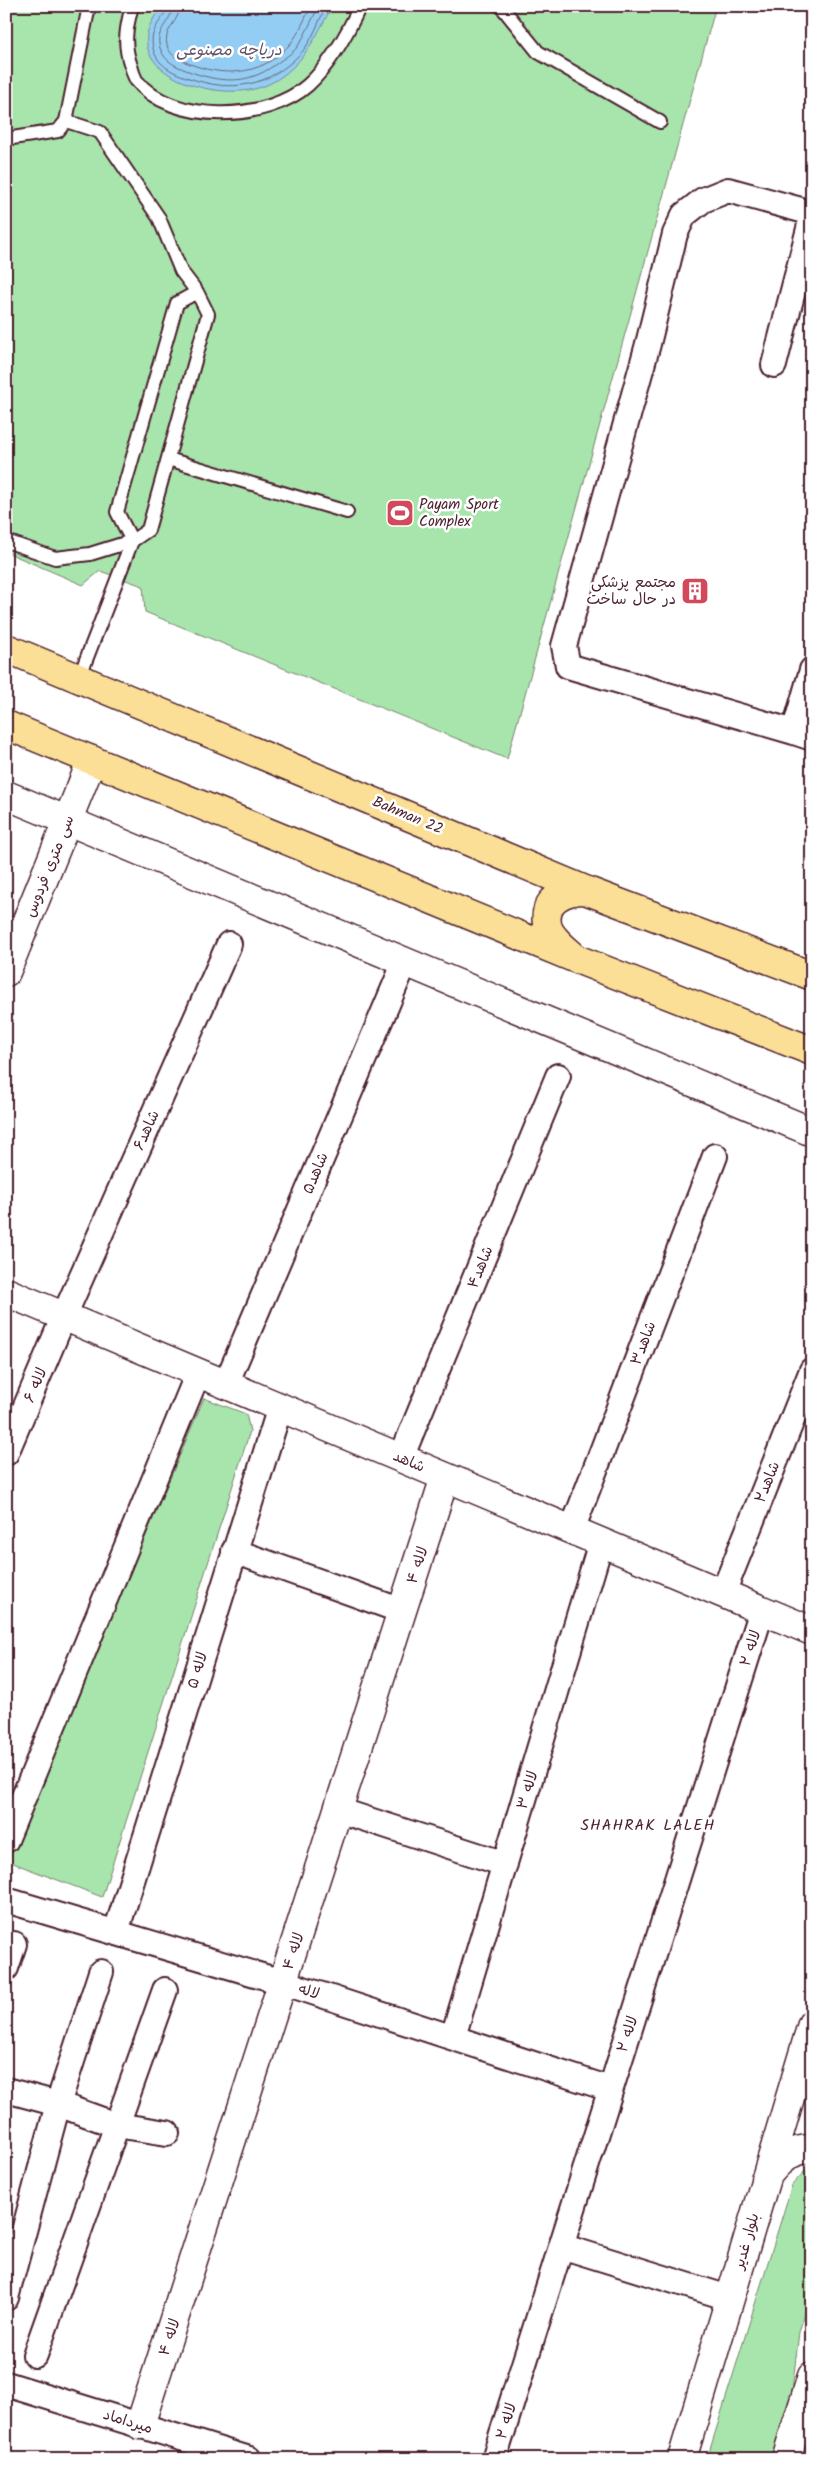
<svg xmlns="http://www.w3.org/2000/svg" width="818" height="2465" font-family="Kalam,'Playpen Sans Arabic',sans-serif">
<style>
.green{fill:#a8e5ad;stroke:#79826c}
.water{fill:#94cdf3;stroke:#7687a3}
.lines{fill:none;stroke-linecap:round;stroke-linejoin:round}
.shore{stroke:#68657b;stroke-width:1}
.service-casing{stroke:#4a1f2b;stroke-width:16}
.minor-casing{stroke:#4a1f2b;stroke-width:28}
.tertiary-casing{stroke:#4a1f2b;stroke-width:31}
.secondary-casing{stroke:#4a1f2b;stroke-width:31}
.trunk-casing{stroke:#4a1f2b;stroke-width:31}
.service{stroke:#fff;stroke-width:12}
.minor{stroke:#fff;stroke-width:24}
.tertiary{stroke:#fff;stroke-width:28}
.secondary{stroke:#fff;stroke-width:28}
.trunk{stroke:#fbdf96;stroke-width:28}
.labels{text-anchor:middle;stroke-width:5;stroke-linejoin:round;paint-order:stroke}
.poi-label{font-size:15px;fill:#4a1f2b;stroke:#fff;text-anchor:start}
.street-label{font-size:15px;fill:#4a1f2b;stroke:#fff}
.water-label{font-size:16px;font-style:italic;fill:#605367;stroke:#fff}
.neighbourhood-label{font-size:16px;letter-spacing:1px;fill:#4a1f2b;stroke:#fff}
</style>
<rect width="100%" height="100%" fill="#fff"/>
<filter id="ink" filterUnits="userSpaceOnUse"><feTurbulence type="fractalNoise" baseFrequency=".02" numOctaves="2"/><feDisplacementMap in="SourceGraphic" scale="10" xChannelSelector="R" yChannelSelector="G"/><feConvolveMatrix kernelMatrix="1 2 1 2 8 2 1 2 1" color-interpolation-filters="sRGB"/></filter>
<g filter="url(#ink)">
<path class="green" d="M6 6H716L507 759 145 612 143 586 100 571 83 585 6 552Z
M204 1398 246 1414 250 1431 102 1897 8 1861Z
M805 2171 812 2172V2290L799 2332 792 2391 771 2459H707L792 2185Z"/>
<path class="water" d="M163 6H332C316 37 303 66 271 83 224 109 103 71 163 6Z"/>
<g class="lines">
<path class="shore" d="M167 6C165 20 148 28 153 48 157 66 174 73 189 78 232 93 269 87 301 53 312 41 319 21 326 6
M173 6C172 22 154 30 160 48 165 63 178 67 191 72 225 84 252 84 280 61 286 57 294 52 298 46 306 34 312 19 319 6
M180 6C180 21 163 29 167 45 169 57 183 61 193 65 229 78 265 74 291 43 299 33 305 18 311 6"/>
<defs>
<path id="service" d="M132 6C126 28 123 44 131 66 132 70 134 76 136 80 172 125 267 122 308 85 329 66 348 32 360 6
M501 6 538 52 660 122
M6 139 58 131 66 121
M168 459 347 512
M6 541 55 558 90 554 132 541
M132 541 117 512 177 303 197 292
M79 678 132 541 148 530 208 314 197 292 181 271 159 218 100 132 66 121 89 6"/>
<path id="minor" d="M774 365 812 217
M812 670 794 732 812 738
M794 732 568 666 564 646 648 344 675 234 684 215 703 200 728 190 812 213
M226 1384 405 962
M6 1453 64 1316 229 944
M401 1458 558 1076
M572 1530 715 1156
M234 1551 402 1611
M723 1593 812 1370
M338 1810 505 1864
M6 1840 198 1373
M6 1900 282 1982 610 2089
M116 1932 280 1407
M6 1968 14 1944
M453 2037 601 1542
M6 2090 58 2104 116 2125 167 2133
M561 2246 729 2298
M6 2298 58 2104 101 1972
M35 2355 165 1990
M6 2384 249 2459
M494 2459 762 1610"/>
<path id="tertiary" d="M6 972 92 760
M6 1292 812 1631
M140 2425 445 1477"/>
<path id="secondary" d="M6 795 812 1132
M765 2179C776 2163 791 2148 812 2149
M682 2459 812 2024
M786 2459 812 2376"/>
<path id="trunk" d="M6 648 585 890 812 976
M6 725 574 958 812 1051
M572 955C563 947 549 936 547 924 543 899 565 890 585 890"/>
</defs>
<use href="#service" class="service-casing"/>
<use href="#minor" class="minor-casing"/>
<use href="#tertiary" class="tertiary-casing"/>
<use href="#secondary" class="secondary-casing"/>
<use href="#trunk" class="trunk-casing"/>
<use href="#service" class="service"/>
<use href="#minor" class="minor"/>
<use href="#tertiary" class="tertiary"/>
<use href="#secondary" class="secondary"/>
<use href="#trunk" class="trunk"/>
</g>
</g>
<defs>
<symbol id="stadium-square" viewBox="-11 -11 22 22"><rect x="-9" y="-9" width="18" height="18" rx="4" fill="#d1495b" stroke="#fff"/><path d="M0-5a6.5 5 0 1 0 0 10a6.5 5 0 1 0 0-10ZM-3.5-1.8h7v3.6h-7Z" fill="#fff"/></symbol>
<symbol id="building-square" viewBox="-11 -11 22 22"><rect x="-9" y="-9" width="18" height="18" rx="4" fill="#d1495b" stroke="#fff"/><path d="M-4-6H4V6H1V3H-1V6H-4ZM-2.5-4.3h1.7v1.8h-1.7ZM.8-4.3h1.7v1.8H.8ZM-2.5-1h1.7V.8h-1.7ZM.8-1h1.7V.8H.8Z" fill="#fff"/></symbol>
</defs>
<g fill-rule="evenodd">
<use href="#stadium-square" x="384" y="497" width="32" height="32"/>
<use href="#building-square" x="679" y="575" width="32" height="32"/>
</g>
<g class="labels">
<g class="poi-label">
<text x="419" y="509">Payam Sport<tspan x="419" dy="17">Complex</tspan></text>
<text x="676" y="587" text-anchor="end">مجتمع پزشکی<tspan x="676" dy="17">در حال ساخت</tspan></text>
</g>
<g class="street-label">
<text transform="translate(408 815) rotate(23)" y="5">Bahman 22</text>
<text transform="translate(49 866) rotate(-68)" y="5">سی متری فردوس</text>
<text transform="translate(146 1130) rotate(-66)" y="5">شاهد۶</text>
<text transform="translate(315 1173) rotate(-67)" y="5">شاهد۵</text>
<text transform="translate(480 1267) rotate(-68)" y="5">شاهد۴</text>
<text transform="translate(643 1343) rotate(-69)" y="5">شاهد۳</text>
<text transform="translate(35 1385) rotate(-67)" y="5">لاله ۶</text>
<text transform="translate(409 1461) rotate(23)" y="5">شاهد</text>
<text transform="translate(767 1482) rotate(-68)" y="5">شاهد۲</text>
<text transform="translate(417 1565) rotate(-72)" y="5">لاله ۴</text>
<text transform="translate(750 1648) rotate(-72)" y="5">لاله ۲</text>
<text transform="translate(197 1670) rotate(-73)" y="5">لاله ۵</text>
<text transform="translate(527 1790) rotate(-73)" y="5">لاله ۳</text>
<text transform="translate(293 1951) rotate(-72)" y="5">لاله ۴</text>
<text transform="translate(309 1991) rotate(18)" y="5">لاله</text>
<text transform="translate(627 2034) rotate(-72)" y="5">لاله ۲</text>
<text transform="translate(746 2241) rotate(-74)" y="5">بلوار غدیر</text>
<text transform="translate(169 2337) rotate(-72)" y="5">لاله ۴</text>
<text transform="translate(128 2421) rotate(17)" y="5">میرداماد</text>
<text transform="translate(506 2421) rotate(-73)" y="5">لاله ۲</text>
</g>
<g class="water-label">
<text x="229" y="55">دریاچه مصنوعی</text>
</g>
<g class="neighbourhood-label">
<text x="648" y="1830">SHAHRAK LALEH</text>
</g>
</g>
<rect width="818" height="2465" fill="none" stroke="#fff" stroke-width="25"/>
<rect x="12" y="12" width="793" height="2440" fill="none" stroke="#4a1f2b" stroke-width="2" filter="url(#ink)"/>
</svg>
